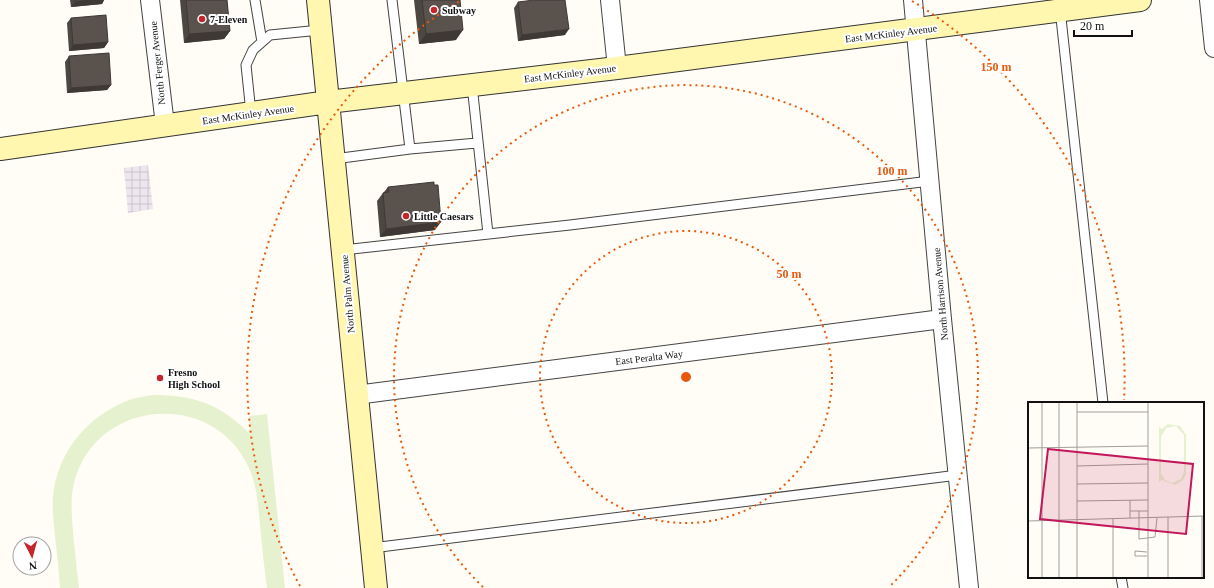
<svg xmlns="http://www.w3.org/2000/svg" width="1214" height="588" font-family="'Times New Roman',serif">
<style>
.industrial{fill:url(#industrial-grid)}
.pitch{fill:#e6f2cf}
.lines{fill:none;stroke-linecap:round;stroke-linejoin:round}
.service-casing{stroke:#444;stroke-width:11}
.minor-casing{stroke:#444;stroke-width:20}
.secondary-casing{stroke:#333;stroke-width:24}
.service{stroke:#fff;stroke-width:9}
.minor{stroke:#fff;stroke-width:18}
.secondary{stroke:#fff6b0;stroke-width:22}
.wall{fill:#4d4742}
.shaded-wall{fill:#3f3936}
.building{fill:#5a524d;stroke:#3f3936}
.ring{fill:none;stroke:#e8590c;stroke-width:2;stroke-dasharray:2 4}
.poi-dot{fill:#c4262e;stroke:#fff;stroke-width:1.5}
.labels{text-anchor:middle;stroke-width:4;stroke-linejoin:round;paint-order:stroke}
.poi-label{font-size:10px;font-weight:bold;fill:#111;stroke:#fff;text-anchor:start}
.street-label{font-size:10px;fill:#111;stroke:#fff}
.inset-road{fill:none;stroke:#a09f9a;stroke-width:1}
.view{fill:#c2185b;fill-opacity:0.15;stroke:#c2185b;stroke-width:2}
.inset-edge{fill:none;stroke:#111;stroke-width:2}
.centre{fill:#e8590c;stroke:#fff;stroke-width:2}
.ring-label{font-size:12px;text-anchor:middle;font-weight:bold;fill:#e8590c;stroke:#fff;stroke-width:4;stroke-linejoin:round;paint-order:stroke}
</style>
<defs>
<pattern id="industrial-grid" width="8" height="8" patternUnits="userSpaceOnUse"><rect width="8" height="8" fill="#eee6ef"/><path d="M0 4h8M4 0v8" fill="none" stroke="#cbc4cc"/></pattern>
</defs>
<rect width="100%" height="100%" fill="#fffdf5"/>
<path class="industrial" d="M148 165 153 209 128 213 124 168Z"/>
<path class="pitch" d="M153 395C195 395 220 404 250 434L249 416 267 414 285 588H267C264 567 262 546 260 525 258 505 257 484 248 466 215 395 110 397 79 468 68 492 72 517 74 543 76 558 77 573 79 588H60C59 571 57 554 55 537 54 524 52 510 53 497 57 451 89 414 132 399 139 397 146 396 153 395Z"/>
<g class="lines">
<defs>
<path id="service" d="M255 0 262 42
M392 0 410 149
M1060 9 1103 403
M472 85 488 234
M251 113 246 65 253 50 270 35 320 30
M334 159 410 149 477 143
M343 250 570 225 930 181
M372 548 958 475
M1121 577 1123 588"/>
<path id="minor" d="M150 0 165 125
M610 0 617 68
M913 0 942 319 969 588
M1209 0 1214 48
M356 395 942 319"/>
<path id="secondary" d="M318 0 376 588
M0 149 328 102 617 68 1140 0"/>
</defs>
<use href="#service" class="service-casing"/>
<use href="#minor" class="minor-casing"/>
<use href="#secondary" class="secondary-casing"/>
<use href="#service" class="service"/>
<use href="#minor" class="minor"/>
<use href="#secondary" class="secondary"/>
</g>
<path class="wall" d="M70 0H104L102 4 71 7Z
M180 0H227L230 31 224 39 184 43Z
M414 0H460L456 40 419 44Z
M518 2 565 35 518 41 514 8Z
M71 18 108 42 104 48 69 51 67 23Z
M69 56 111 85 107 90 67 93 65 62Z
M388 187 435 230 380 237 377 201 383 193 384 192Z"/>
<path class="shaded-wall" d="M89 0H104L102 4 71 7 75 2Z
M569 29 565 35 518 41 522 35Z
M463 30 456 40 419 44 426 34Z
M230 31 224 39 184 43 189 34Z
M108 42 104 48 69 51 73 45Z
M111 85 107 90 67 93 71 88Z
M441 222 435 230 380 237 386 229Z"/>
<path class="building" d="M75 0H89L75 2Z
M186 0H227L230 31 189 34Z
M422 0H460L463 30 426 34Z
M534 0H565L569 29 522 35 518 2Z
M106 15 108 42 73 45 71 18Z
M109 53 111 85 71 88 69 56Z
M434 182V185H438L441 222 386 229 383 193 389 192 388 187Z"/>
<g class="ring">
<circle cx="686" cy="377" r="146"/>
<path d="M483 587A292 292 0 1 1 889 587"/>
<path d="M300 586A439 439 0 0 1 460 1M912 1A439 439 0 0 1 1124 400"/>
</g>
<g class="poi-dot">
<circle cx="434" cy="10" r="4"/>
<circle cx="202" cy="19" r="4"/>
<circle cx="406" cy="216" r="4"/>
<circle cx="160" cy="378" r="4"/>
</g>
<g class="labels">
<g class="poi-label">
<text x="442" y="14">Subway</text>
<text x="210" y="23">7-Eleven</text>
<text x="414" y="220">Little Caesars</text>
<text x="168" y="376">Fresno<tspan x="168" dy="12">High School</tspan></text>
</g>
<g class="street-label">
<text transform="translate(891 33) rotate(-7)" y="4">East McKinley Avenue</text>
<text transform="translate(157 63) rotate(-96)" y="4">North Ferger Avenue</text>
<text transform="translate(570 73) rotate(-7)" y="4">East McKinley Avenue</text>
<text transform="translate(248 114) rotate(-8)" y="4">East McKinley Avenue</text>
<text transform="translate(347 294) rotate(-95)" y="4">North Palm Avenue</text>
<text transform="translate(940 294) rotate(-95)" y="4">North Harrison Avenue</text>
<text transform="translate(649 357) rotate(-7)" y="4">East Peralta Way</text>
</g>
</g>
<g transform="translate(1028 402)">
<rect width="176" height="176" fill="#fffdf5"/>
<path d="M140 22 152 24 158 33V72L155 78 147 83 134 78 131 80V25L134 27ZM148 24 156 33V70L153 77 144 81 137 78 133 72V35L138 26Z" fill="#e6f2cf" fill-rule="evenodd"/>
<path class="inset-road" d="M14 0V176M49 10H120M0 46 120 44M49 64 120 62M49 82 120 81M102 98V116M49 99 120 98M102 109H120M111 109V137L127 135 129 116M174 114V176M140 115V176M0 119 176 114M119 150 107 149V154H119M31 176V0M49 176V0M85 176V117M120 176V0"/>
<path class="view" d="M20 47 165 62 158 132 12 117Z"/>
<rect width="176" height="176" class="inset-edge"/>
</g>
<circle cx="686" cy="377" r="6" class="centre"/>
<g class="ring-label">
<text x="996" y="71">150 m</text>
<text x="892" y="175">100 m</text>
<text x="789" y="278">50 m</text>
</g>
<g transform="translate(32 556) rotate(174)"><circle r="19" fill="#ffffff" stroke="#a0a0a0"/>
<path d="M0-3L7 15L0 10L-7 15Z" fill="#c4262e"/>
<text y="-6" font-size="11" font-weight="bold" text-anchor="middle" fill="#111111">N</text>
</g>
<path d="M1074 30v6h58v-6" fill="none" stroke="#111111" stroke-width="2"/>
<text x="1080" y="30" font-size="12" fill="#111111" stroke="#ffffff" stroke-width="3" paint-order="stroke">20 m</text>
</svg>
